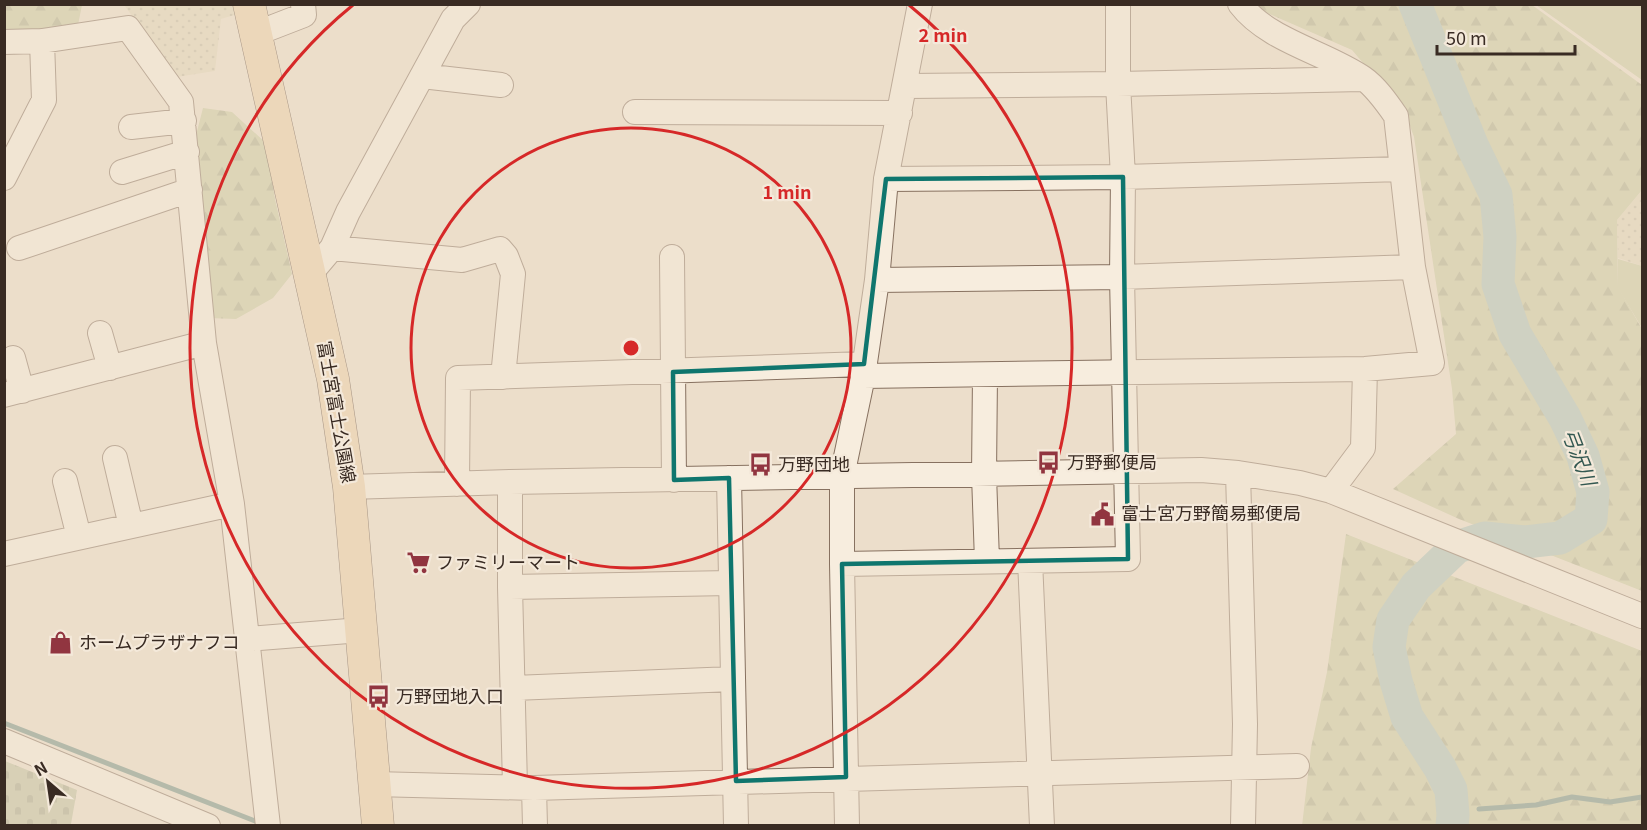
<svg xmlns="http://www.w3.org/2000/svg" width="1647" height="830" font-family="Georgia,'Noto Sans JP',serif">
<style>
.farmland{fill:url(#farmland-dots)}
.green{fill:#c9c9a0}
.forest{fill:url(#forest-firs)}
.cemetery{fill:url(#cemetery-stones)}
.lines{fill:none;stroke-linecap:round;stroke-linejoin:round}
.stream{stroke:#728f84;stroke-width:5}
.river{stroke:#abc1b8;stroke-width:33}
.minor-casing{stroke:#877160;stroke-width:26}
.major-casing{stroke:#564034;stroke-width:33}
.minor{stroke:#f7edde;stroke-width:24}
.major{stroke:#eacea7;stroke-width:32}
.marked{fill:none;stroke:#0f766e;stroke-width:4.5;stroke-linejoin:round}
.ring{fill:none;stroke:#d62828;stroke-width:3}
.labels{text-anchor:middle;stroke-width:4.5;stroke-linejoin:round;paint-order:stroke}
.street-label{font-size:18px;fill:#392b23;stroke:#f4e9da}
.poi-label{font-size:18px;fill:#392b23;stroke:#f4e9da;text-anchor:start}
.water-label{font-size:20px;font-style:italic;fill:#335851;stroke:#f4e9da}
.centre{fill:#d62828;stroke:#f4e9da;stroke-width:3}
.ring-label{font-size:18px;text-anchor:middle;font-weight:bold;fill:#d62828;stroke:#f4e9da;stroke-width:4.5;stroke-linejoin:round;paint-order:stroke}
</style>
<defs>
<pattern id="farmland-dots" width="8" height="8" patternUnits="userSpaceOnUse" patternTransform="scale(1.5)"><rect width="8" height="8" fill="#e1d6b9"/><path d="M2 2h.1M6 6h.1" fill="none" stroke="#c2b89f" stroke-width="1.8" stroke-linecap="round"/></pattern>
<pattern id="forest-firs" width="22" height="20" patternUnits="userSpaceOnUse" patternTransform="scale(1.5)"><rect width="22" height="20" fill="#c9c9a0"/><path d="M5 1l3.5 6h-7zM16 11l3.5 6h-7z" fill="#adad8a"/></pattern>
<pattern id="cemetery-stones" width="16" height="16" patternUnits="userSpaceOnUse" patternTransform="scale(1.5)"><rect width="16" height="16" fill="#bfbf9e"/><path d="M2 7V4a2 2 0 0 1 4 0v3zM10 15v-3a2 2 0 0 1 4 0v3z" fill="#a5a488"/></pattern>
</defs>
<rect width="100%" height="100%" fill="#ecdecb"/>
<path class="farmland" d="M124 5H236L238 14 221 19 215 71 177 77Z
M1642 190V266L1618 258 1617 220Z"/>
<path class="green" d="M1536 5H1642V80Z
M1618 259 1642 266V328L1618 288Z"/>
<path class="forest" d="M5 5H82L77 30 5 34Z
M1249 5H1532L1642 85V190L1617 220 1618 287 1642 329V591L1459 519 1393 489 1456 434 1452 389 1414 137 1405 112 1352 50Z
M203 108 232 112 266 143 275 199 292 274 273 298 236 319 208 318 195 139Z
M1346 534 1642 651V825L1302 826 1311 748 1327 672Z"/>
<path class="cemetery" d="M5 761 77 790 71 824 79 825H5Z"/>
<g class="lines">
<path class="stream" d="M4 723 260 823
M1479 809 1536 805 1572 797 1610 802 1642 797"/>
<path class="river" d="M1415 4 1472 145 1496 195 1500 237 1498 284 1515 334 1565 418 1583 456 1593 492 1591 519 1560 538 1525 542 1485 538 1457 547 1416 586 1393 620 1389 647 1396 681 1407 717 1440 768 1451 790 1453 815 1452 826"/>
<defs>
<path id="minor" d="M255 34 304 15 303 4
M4 42 42 41 128 28 181 102 204 343 232 504 268 826
M422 76 501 85
M906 86 1118 84 1362 79
M635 112 900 113
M131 127 184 121
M122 172 187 152
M4 178 44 100 42 41
M886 179 1123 177 1402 169
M19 248 190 190
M332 248 462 260 500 249 506 256 513 274 503 377
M672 257 674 480
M310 274 332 248 348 212 453 19 468 4
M877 280 1122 277 1413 267
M100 333 110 368
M13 358 22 391
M985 375 984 475 987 561
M863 376 1365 369 1432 363 1413 267 1396 116C1387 103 1376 87 1363 78 1325 52 1268 41 1240 4
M4 395 204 343
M115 458 131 526
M1238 473 1245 724 1243 826
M729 478 736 826
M65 481 79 537
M510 482V587L515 786
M457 484 458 378 864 364
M349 487 510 482 1201 470 1238 473 1300 483 1331 491 1642 616
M1331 491 1363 448 1365 369
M4 554 232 504
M1030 561 1042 826
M842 564 1128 559 1122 277 1123 177 1118 84V4
M510 587 730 583
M247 639 361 630
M514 688 732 679
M4 741 208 826
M374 784 534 788 1297 766
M534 788 535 826
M847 826 842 564V476L863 376 877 280 886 179 920 4"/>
<path id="major" d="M249 4 333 379 349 487 378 826"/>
</defs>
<use href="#minor" class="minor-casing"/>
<use href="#major" class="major-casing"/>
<use href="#minor" class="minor"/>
<use href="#major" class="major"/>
</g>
<path d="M0 0H1647V830H0ZM1123 177 1128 559 842 564 846 777 736 781 729 478 674 480 673 372 864 364 886 179Z" fill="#ecdecb" fill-opacity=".55" fill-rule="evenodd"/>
<path class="marked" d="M1123 177 1128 559 842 564 846 777 736 781 729 478 674 480 673 372 864 364 886 179Z"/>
<g class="ring">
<circle cx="631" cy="348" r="220"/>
<path d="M909 5A441 441 0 1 1 353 5"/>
</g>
<defs>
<symbol id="bus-bare" viewBox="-9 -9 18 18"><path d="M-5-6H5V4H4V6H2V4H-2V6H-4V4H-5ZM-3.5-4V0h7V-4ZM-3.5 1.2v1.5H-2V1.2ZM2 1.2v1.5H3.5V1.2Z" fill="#913540" stroke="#f4e9da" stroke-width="2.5" paint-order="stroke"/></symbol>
<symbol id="civic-bare" viewBox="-9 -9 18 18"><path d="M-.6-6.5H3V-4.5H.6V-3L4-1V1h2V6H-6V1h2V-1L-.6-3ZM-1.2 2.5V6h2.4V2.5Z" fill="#913540" stroke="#f4e9da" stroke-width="2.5" paint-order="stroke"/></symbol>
<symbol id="supermarket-bare" viewBox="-9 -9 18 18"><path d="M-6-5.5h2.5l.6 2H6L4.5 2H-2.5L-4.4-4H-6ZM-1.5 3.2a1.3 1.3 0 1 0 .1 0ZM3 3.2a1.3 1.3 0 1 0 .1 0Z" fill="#913540" stroke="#f4e9da" stroke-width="2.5" paint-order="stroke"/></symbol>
<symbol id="shop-bare" viewBox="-9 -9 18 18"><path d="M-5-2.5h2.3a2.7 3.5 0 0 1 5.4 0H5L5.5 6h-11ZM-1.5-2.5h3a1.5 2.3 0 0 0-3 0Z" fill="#913540" stroke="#f4e9da" stroke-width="2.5" paint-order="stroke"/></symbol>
</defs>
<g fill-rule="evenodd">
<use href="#bus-bare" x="1032" y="446" width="33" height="33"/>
<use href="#bus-bare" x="744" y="448" width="33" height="33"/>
<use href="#civic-bare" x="1086" y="498" width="33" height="33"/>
<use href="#supermarket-bare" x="402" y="546" width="33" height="33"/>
<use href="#shop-bare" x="44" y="626" width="33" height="33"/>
<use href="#bus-bare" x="362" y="680" width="33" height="33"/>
</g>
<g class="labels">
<g class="street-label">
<text transform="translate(336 412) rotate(80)" y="6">富士宮富士公園線</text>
</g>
<g class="poi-label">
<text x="1067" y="469">万野郵便局</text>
<text x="778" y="471">万野団地</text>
<text x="1121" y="520">富士宮万野簡易郵便局</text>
<text x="436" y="569">ファミリーマート</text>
<text x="79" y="649">ホームプラザナフコ</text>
<text x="396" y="703">万野団地入口</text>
</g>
<g class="water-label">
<text transform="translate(1579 457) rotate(69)" y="7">弓沢川</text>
</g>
</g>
<circle cx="631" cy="348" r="9" class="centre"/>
<g class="ring-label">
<text x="943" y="42">2 min</text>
<text x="787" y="199">1 min</text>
</g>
<rect width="1647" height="830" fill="none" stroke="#392b23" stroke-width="12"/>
<g transform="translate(48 782) rotate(331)" stroke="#f4e9da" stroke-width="4.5" paint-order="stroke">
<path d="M0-4.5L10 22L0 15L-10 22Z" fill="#392b23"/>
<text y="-9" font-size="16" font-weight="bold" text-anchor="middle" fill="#392b23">N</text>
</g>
<path d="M1437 45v9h138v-9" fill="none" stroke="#392b23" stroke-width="3"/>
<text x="1446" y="45" font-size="18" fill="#392b23" stroke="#f4e9da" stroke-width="4.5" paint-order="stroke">50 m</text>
</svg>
